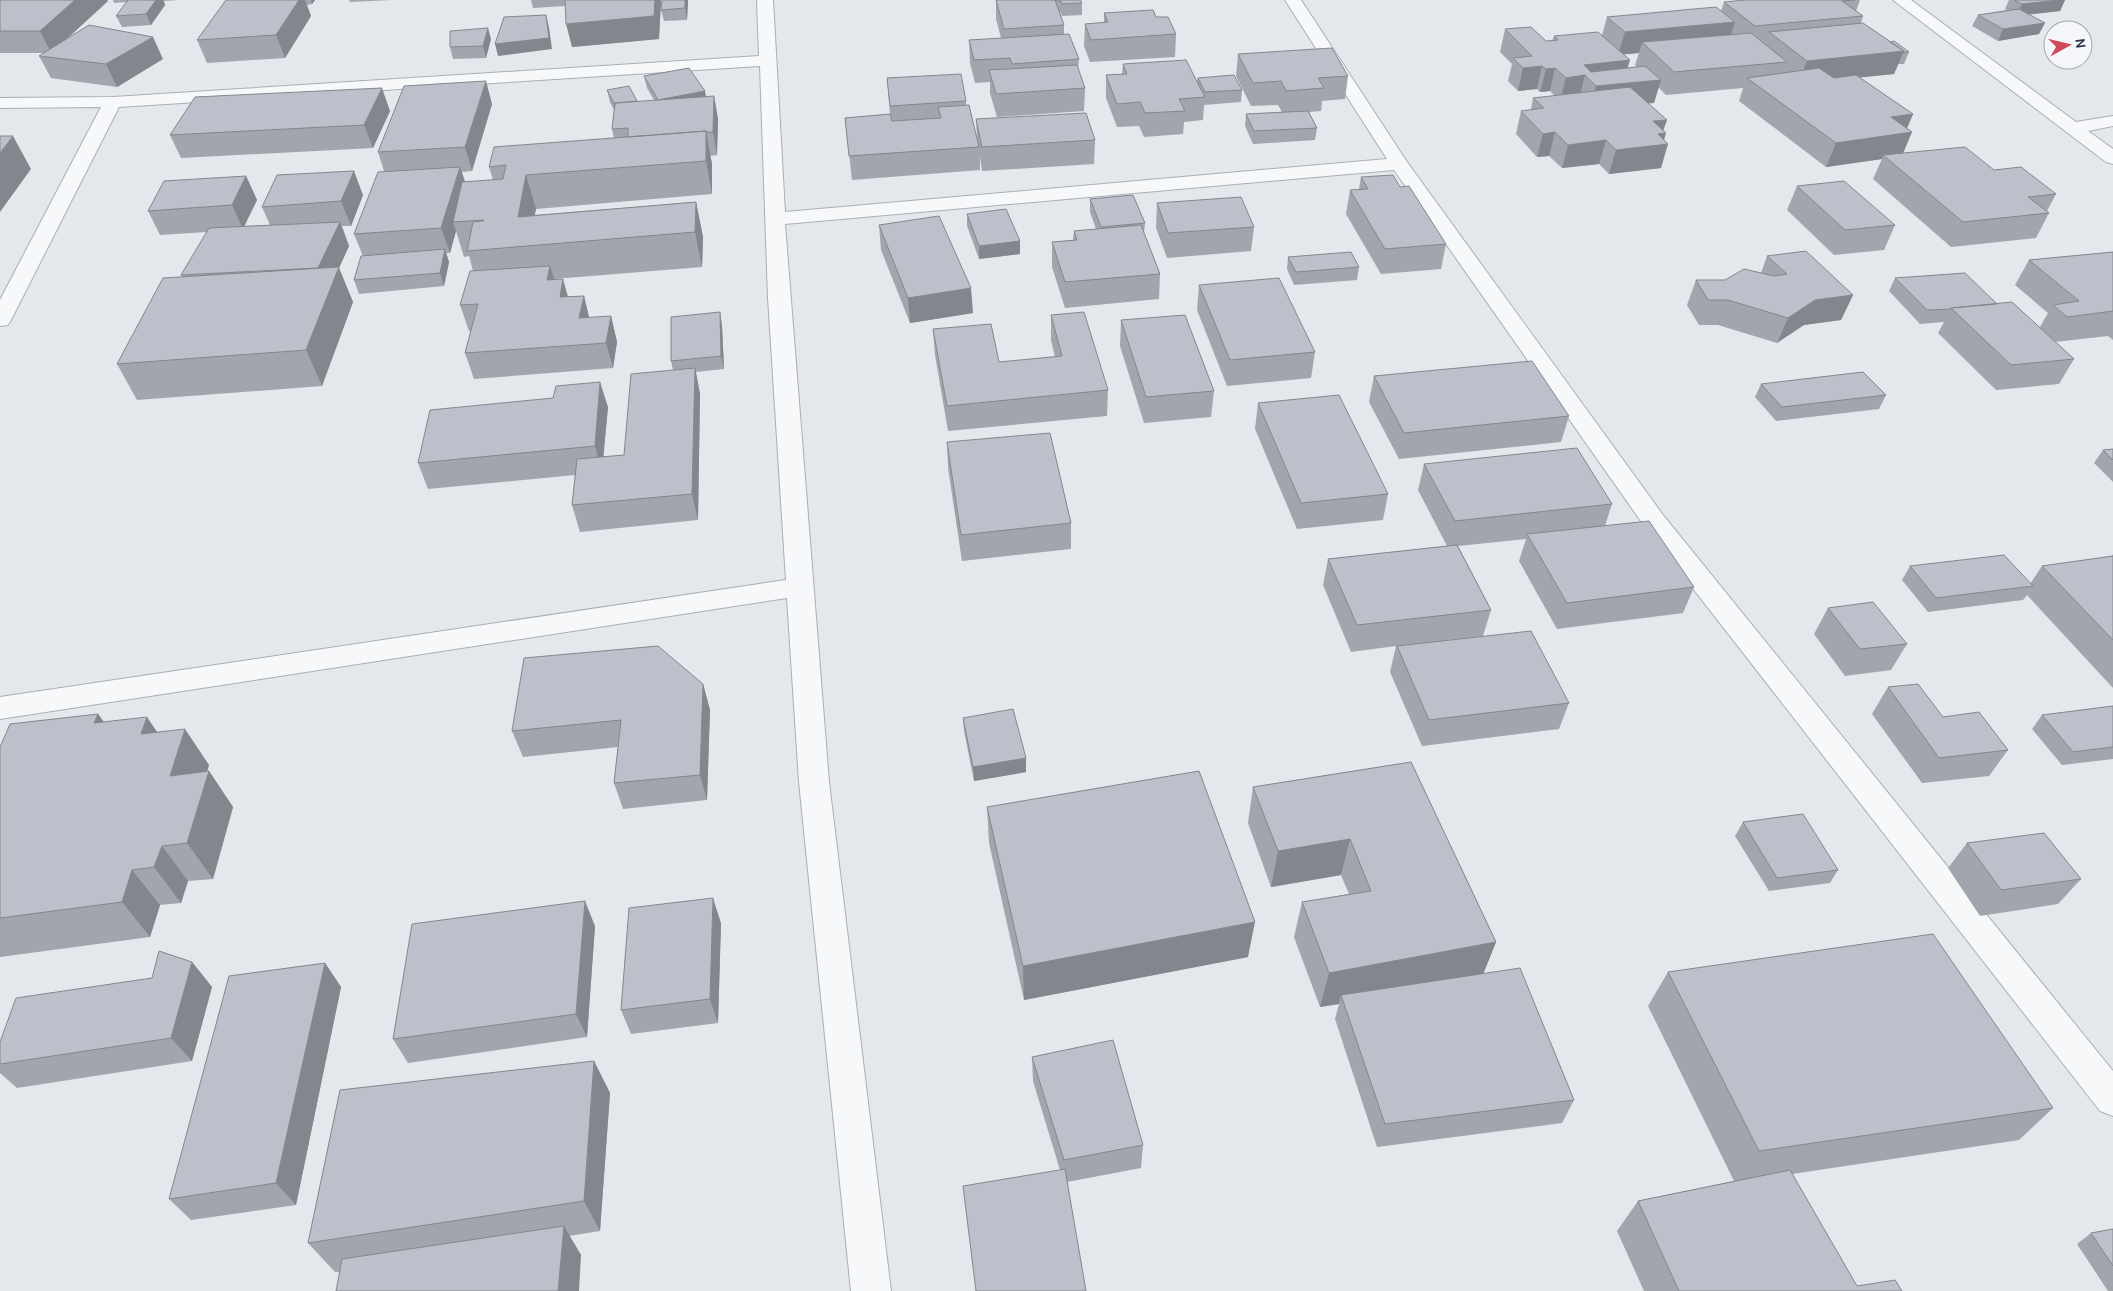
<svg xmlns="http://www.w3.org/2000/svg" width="2113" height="1291" font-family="Karla,sans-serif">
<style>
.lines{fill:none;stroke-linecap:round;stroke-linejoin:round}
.minor-casing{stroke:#a9aeb7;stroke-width:2}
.minor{fill:#f7f8fa;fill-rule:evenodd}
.wall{fill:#a1a5ae;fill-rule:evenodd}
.shaded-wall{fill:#83868d}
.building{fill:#bbc0ca;stroke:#83868d}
</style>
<rect width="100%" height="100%" fill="#e4e7ec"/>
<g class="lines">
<defs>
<path id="minor" d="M757 0H773L785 212 1387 159 1285 0H1301L1407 162 1663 515 2113 1071V1116L2100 1111 1645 527 1394 170 785 224 829 782 891 1291H851L799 782 787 598 0 719V697L786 580 768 298 760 66 119 107 11 320 8 325 0 326V300L101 107 0 108V98L113 97 759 56Z
M1893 0H1911L2076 122 2113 116V126L2088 131 2113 149V164L2106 162Z"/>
</defs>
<use href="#minor" class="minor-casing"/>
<use href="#minor" class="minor"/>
</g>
<path class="wall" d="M0 0 108 1 68 38 163 59 117 87 51 78 39 56 43 53H0Z
M113 0H179L164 1 165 5 151 25 122 27 116 16 127 2 114 3Z
M226 0H315L312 4 307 5 311 16 285 58 207 63 197 40Z
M349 0H392L350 2Z
M531 0H661L659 39 572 47 565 1V6L533 8Z
M662 0H688L687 20 664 21 661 10Z
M996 0H1080L1082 3V15L1062 16 1061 12H1060L1064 25V34L1079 59 1078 70 1085 88 1084 111 997 117 990 93V82L975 83 970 63 969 40 1001 38 996 19Z
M1745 0H1860L1856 11 1863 16 1861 23 1890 42 1909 52 1904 64H1898L1894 74 1859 77 1913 114 1907 128 1903 153 1994 170 2056 194 2047 211 2049 213 2036 238 1951 247 1873 179 1882 159 1826 167 1739 101 1743 88 1666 95 1658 87 1654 103H1648L1663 130 1664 140 1661 168 1609 174 1599 164 1562 168 1549 156 1537 157 1516 134 1521 111 1531 110 1533 98 1555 96 1550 91 1540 92 1537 89 1518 91 1508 81 1512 64 1500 52 1505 29 1546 41H1552L1554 36 1602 35 1607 17 1721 11 1724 2ZM1639 53 1635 65 1637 67 1628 68 1623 54Z
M2009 0H2065L2060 11 2029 14 2039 34 1998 41 1972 26 1978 15 2007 10 2005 9Z
M1104 13 1156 17 1176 34 1175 57 1090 62 1084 46 1085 24 1104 23Z
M491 39 486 58 453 59 450 47Z
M1238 54 1348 76 1345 99 1322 101 1321 111 1309 112 1317 128 1315 140 1253 144 1245 126 1246 114 1282 112 1278 105 1251 106 1236 76Z
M1123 64 1197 81 1198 78 1242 90 1241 102 1204 105 1203 120 1184 122 1183 134 1144 137 1139 126 1117 127 1106 98V75L1122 74Z
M644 76 706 97 714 96 718 119 717 155 710 156 712 164V194L536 209 534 215 696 202 703 237 702 267 554 279 568 297 584 296 589 318 611 316 617 342 613 368 474 379 465 353 471 330 469 331 460 305 473 271 469 256 464 257 456 231 450 253H446L449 262 444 286 359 294 354 280 363 256 354 234 384 171 378 152 492 104 472 171 462 172 465 182 493 180 489 167 614 138 612 129 614 110 610 102 607 90 637 102 654 100 647 88Z
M887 78 966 101V105L977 137 976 119 1095 140 1094 164 982 171 980 156V170L852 180 845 118 890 114Z
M390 111 373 148 181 158 170 135Z
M246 176 257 200 244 226 270 225 262 207 363 195 351 226H342L349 246 339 268 353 302 322 386 137 400 117 364 182 277 181 275 207 232 160 235 148 211Z
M1361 177 1400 187 1446 244 1441 269 1381 274 1346 214 1350 190 1359 189Z
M1797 186 1895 225 1884 250 1834 255 1787 210Z
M1090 199 1145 223 1144 233 1160 274 1159 299 1065 308 1052 267V242L1073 240 1074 231 1096 229 1090 212Z
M1157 203 1254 227 1251 251 1167 258 1156 228Z
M967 214 1020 241V254L979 259 967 226Z
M879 225 973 313 910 323 881 250Z
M2113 252V340L2108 336 2055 342 2074 359 2059 384 1996 390 1938 333 1944 322 1920 324 1889 291 1895 278 1997 304 2040 327 2048 313 2015 285 2029 260Z
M1767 256 1853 295 1841 320 1804 325 1777 343 1718 325H1699L1687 305 1696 280H1725L1761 273Z
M1288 257 1359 267 1357 280 1294 285 1287 269Z
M1199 285 1315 352 1311 378 1227 386 1197 310Z
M720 312 722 326 724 369 696 372 700 394 698 520 580 532 572 505 575 475 428 489 418 463 608 407 603 457 624 455 673 370 671 361Z
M1051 315 1108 390 1107 416 948 431 935 355 933 329 999 362 1055 357 1051 340Z
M1121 320 1214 391 1211 417 1144 423 1120 346Z
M1374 376 1569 416 1561 442 1399 459 1369 402Z
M1761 384 1886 395 1879 409 1776 421 1755 397Z
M1258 403 1388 494 1383 520 1297 529 1255 429Z
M947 442 1071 523V549L962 561 948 468Z
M2113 449V482L2094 463 2103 450Z
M1424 464 1612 504 1605 526 1694 587 1683 613 1557 629 1519 561 1526 539 1458 546 1491 610 1483 636 1447 640 1569 703 1559 729 1422 746 1390 672 1396 646 1351 652 1323 585 1328 559 1447 546 1418 490Z
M2113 554V688L2027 595 2023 600 1928 612 1902 580 1910 566 2030 584 2042 566 2112 556Z
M1828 608 1907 644 1891 670 1845 676 1814 634Z
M703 684 710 710 707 800 623 809 614 783 618 747 523 757 512 731Z
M1888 687 1943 717 2008 750 1989 776 1922 783 1872 714Z
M2113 706V759L2062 765 2032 729 2042 715Z
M98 714 104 722 157 732 209 765 207 771H209L233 807 213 879 188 881 181 903 160 905 150 937 0 957V747Z
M963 718 1026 772 974 781 964 731Z
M1411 762 1496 942 1483 974 1574 1100 1562 1123 1377 1147 1335 1019 1339 1004 1320 1007 1294 937 1302 902 1349 894 1341 875 1271 887 1248 823 1253 787Z
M987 807 1248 957 1024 1000 989 843Z
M1743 822 1838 870 1830 883 1769 891 1735 836Z
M1967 843 2081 879 2058 904 1980 916 1948 868Z
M721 923 718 1023 631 1034 621 1010Z
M595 926 587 1037 408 1063 393 1039Z
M192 962 212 987 192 1061 17 1088 0 1073V1042L152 978Z
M325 963 341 987 296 1205 191 1220 169 1199Z
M1668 972 2053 1108 2019 1140 1792 1174 1857 1286 1902 1291H1644L1617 1231 1638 1201 1734 1181 1648 1006Z
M1032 1057 1143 1145 1141 1168 1067 1182 1060 1170 1033 1081Z
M594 1061 610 1093 600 1231 569 1236 581 1255 335 1272 308 1243Z
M2113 1229V1291H2108L2077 1244 2091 1233Z"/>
<path class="shaded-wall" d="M75 0H107L108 1 51 53 40 31Z
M156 0H163L165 5 151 25 146 14Z
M299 0H305L311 16 285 58 276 35Z
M311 0H315L312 4Z
M655 0H661L659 39 572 47 566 24Z
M685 0H688V2L687 20 685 8Z
M2060 0H2065L2060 11 2016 16 2022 4Z
M546 15 549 27 552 49 498 56 495 44Z
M1735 22 1728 44 1642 42 1639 53 1618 55 1625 32Z
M2045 23 2039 34 1998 41 2003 29Z
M488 28 491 39 486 58 483 46Z
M153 37 163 59 117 87 106 64Z
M1904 51 1894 74 1798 84 1807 61Z
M1630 60 1623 83 1585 75 1579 99 1560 101 1566 78 1584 65Z
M1542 66 1537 89 1518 91 1523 68Z
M1555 68 1550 91 1540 92 1546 69Z
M1661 80 1654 103 1590 109 1596 86Z
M486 81 492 104 472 171 465 147Z
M382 88 390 111 373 148 364 125Z
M705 91 707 103 658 100Z
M714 96 718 119 717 155 713 132Z
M1913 114 1905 133 1912 132 1902 156 1883 155 1882 159 1826 167 1836 143 1891 117Z
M1667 120 1662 134 1666 133 1663 144H1668L1661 168 1609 174 1616 150 1653 121Z
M706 131 712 164V194L706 161Z
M1555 132 1549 156 1537 157 1543 134Z
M13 136 31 169 0 212V153Z
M1606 140 1599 164 1562 168 1568 145Z
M460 167 468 191 453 222 456 231 450 253 441 228Z
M354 171 363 195 351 226 341 201Z
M526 175 536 209 529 245 518 217Z
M246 176 257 200 243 229 232 205Z
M696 202 703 237 702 267 695 232Z
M340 222 349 246 339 268 353 302 322 386 306 350 318 268Z
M1020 241V254L979 259V246Z
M445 249 449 262 444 286 440 273Z
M550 266 558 291 547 280Z
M563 279 570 304 560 297Z
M971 288 973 313 910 323 908 298Z
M1853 295 1841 320 1804 325 1777 343 1788 318 1815 300Z
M584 296 590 321 579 318Z
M720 312 722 326 724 369 721 356Z
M611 316 617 342 613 368 606 343Z
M695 368 700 394 698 520 692 494Z
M600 382 608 407 602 472 595 446Z
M703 684 710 710 707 800 700 775Z
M98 714 124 750 94 723Z
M147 717 172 754 141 734Z
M185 729 209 765 195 812 170 776Z
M1026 758V772L974 781 973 767Z
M209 771 233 807 213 879 187 843Z
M1350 839 1341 875 1271 887 1278 851Z
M162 846 188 881 181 903 154 867Z
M132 870 160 905 150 937 122 902Z
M713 898 721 923 718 1023 710 999Z
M585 901 595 926 587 1037 576 1014Z
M1255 922 1248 957 1024 1000 1023 966Z
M1496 942 1482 977 1341 995 1339 1004 1320 1007 1329 973Z
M192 962 212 987 192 1061 171 1038Z
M325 963 341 987 296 1205 276 1183Z
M594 1061 610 1093 600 1231 584 1201Z
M564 1226 581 1255 579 1291H558Z"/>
<path class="building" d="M0 0H75L40 31H0Z
M128 0H156L146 14 116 16Z
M226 0H299L276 35 197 40Z
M565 0H655L654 16 566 24Z
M662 0H685V8L661 10Z
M996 0H1055L1064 25 1004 29Z
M1055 0H1080L1082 3 1062 4 1061 1H1056Z
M1745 0H1855L1842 1 1863 16 1755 26 1724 2Z
M2014 0H2060L2022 4Z
M1716 7 1735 22 1625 32 1607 17Z
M2019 9 2045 23 2003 29 1978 15Z
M1153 10 1156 17H1168L1176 34 1091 40 1085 24 1108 22 1104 13Z
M546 15 549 38 495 44 504 17Z
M1863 23 1904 51 1807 61 1769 32Z
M89 25 153 37 106 64 39 56Z
M1531 27 1546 41 1558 40 1554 36 1598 32 1630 60 1584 65 1591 72 1645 66 1661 80 1596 86 1585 75 1566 78 1555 68 1546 69 1542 66 1523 68 1513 58 1532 56 1505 29Z
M488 28 483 46 450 47V31Z
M1751 33 1787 62 1674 72 1642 42Z
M1069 34 1079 59 1012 64 1010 58 974 60 969 40Z
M1894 41 1909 52H1903L1904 51 1890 42Z
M1332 48 1348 76 1318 78 1324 88 1286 91 1281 81 1253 83 1238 54Z
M1186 60 1205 97 1179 99 1185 111 1145 113 1140 102 1117 104 1106 75 1127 74 1123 64Z
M1077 65 1085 88 996 94 989 70Z
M689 68 705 91 658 100 644 76Z
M1819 68 1834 78 1856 75 1913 114 1891 117 1912 132 1836 143 1747 78Z
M961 74 966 101 890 106 887 78Z
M1234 75 1242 90 1205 92 1198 78Z
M486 81 465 147 378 152 404 86Z
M629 86 637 101 615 103V105L607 90Z
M1630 87 1667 120 1653 121 1666 133 1658 134 1668 144 1616 150 1606 140 1568 145 1555 132 1543 134 1521 111 1544 108 1533 98Z
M382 88 364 125 170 135 195 97Z
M714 96 713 132H706V131L628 137V128L612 129 615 103Z
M969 105 979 147 849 156 845 118 890 114 892 121 941 118 938 107Z
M1308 111 1317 128 1254 131 1246 114Z
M1086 113 1095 140 982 147 976 119Z
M706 131V161L526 175 518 217 696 202 695 232 467 251 473 222 483 221 484 220 453 222 462 182 503 179 506 165 489 167 494 147Z
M0 136H13L0 153Z
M1965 147 1994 170 2021 167 2056 194 2028 197 2049 213 1963 222 1883 155Z
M460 167 441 228 354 234 378 172Z
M354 171 341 201 262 207 277 175Z
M1393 175 1400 187 1409 186 1446 244 1385 249 1350 190 1368 189 1361 177Z
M246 176 232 205 148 211 164 181Z
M1844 181 1895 225 1845 230 1797 186Z
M1133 195 1145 223 1101 227 1090 199Z
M1241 197 1254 227 1168 233 1157 203Z
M1006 209 1020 241 979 246 967 214Z
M939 216 971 288 908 298 879 225Z
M340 222 318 268 181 275 209 228Z
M1141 225 1160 274 1065 282 1052 242 1077 240 1074 231Z
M445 249 440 273 354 280 361 256Z
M1806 251 1853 295 1815 300 1788 318 1728 300H1708L1696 280H1725L1744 269 1774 276 1787 274 1767 256Z
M1351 252 1359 267 1296 272 1288 257Z
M2113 252V311L2067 317 2053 305 2079 301 2029 260Z
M550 266 547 280 563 279 560 297 584 296 579 318 611 316 606 343 465 353 478 304 460 305 470 271Z
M339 267 306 350 117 364 163 278Z
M1965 273 1997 304 1951 308V309L1927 310 1895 278Z
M1279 278 1315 352 1230 360 1199 285Z
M2012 302 2074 359 2011 365 1951 308Z
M720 312 721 356 671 361V317Z
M1084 312 1108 390 947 406 933 329 991 324 999 362 1062 356 1051 315Z
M1185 315 1214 391 1146 397 1121 320Z
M1532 361 1569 416 1404 433 1374 376Z
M695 368 692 494 572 505 577 459 624 455 631 374Z
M1863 372 1886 395 1782 407 1761 384Z
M600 382 595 446 418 463 430 410 553 398 556 386Z
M1339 395 1388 494 1301 503 1258 403Z
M1050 433 1071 523 961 535 947 442Z
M1577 448 1612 504 1455 521 1424 464Z
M2113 449V460L2103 450Z
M1649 521 1694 587 1567 603 1527 534Z
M1457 545 1491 610 1357 625 1328 559Z
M2004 555 2033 586 1936 598 1910 566Z
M2113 556V640L2042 566Z
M1873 602 1907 644 1860 649 1828 608Z
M1531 631 1569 703 1429 720 1397 646Z
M658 646 703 684 700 775 614 783 621 720 512 731 524 658Z
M1918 684 1943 717 1979 712 2008 750 1939 758 1888 687Z
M2113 706V747L2073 752 2042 715Z
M1013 709 1026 758 973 767 963 718Z
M98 714 94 723 147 717 141 734 185 729 170 776 209 771 187 843 162 846 154 867 132 870 122 902 0 918V747L10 724Z
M1411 762 1496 942 1329 973 1302 902 1371 891 1350 839 1278 851 1253 787Z
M1199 771 1255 922 1023 966 987 807Z
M1803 814 1838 870 1777 878 1743 822Z
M2044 833 2081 879 2001 890 1967 843Z
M713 898 710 999 621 1010 629 908Z
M585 901 576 1014 393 1039 412 924Z
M1933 934 2053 1108 1759 1151 1668 972Z
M159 951 192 962 171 1038 0 1064V1042L16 998 152 978Z
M325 963 276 1183 169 1199 229 976Z
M1520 968 1574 1100 1385 1124 1341 995Z
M1113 1040 1143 1145 1064 1160 1032 1057Z
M594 1061 584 1201 308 1243 340 1090Z
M1065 1169 1086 1291H976L963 1186Z
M1790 1170 1857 1286 1895 1280 1902 1291H1679L1638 1201Z
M564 1226 558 1291H336L342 1259Z
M2113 1229V1266L2091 1233Z"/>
<g transform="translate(2068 45) rotate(82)"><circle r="24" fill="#f4f6f9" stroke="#a4a8b1"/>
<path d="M0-4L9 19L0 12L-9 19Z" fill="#d1495b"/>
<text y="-8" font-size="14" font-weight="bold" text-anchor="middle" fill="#2b3445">N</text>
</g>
</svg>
